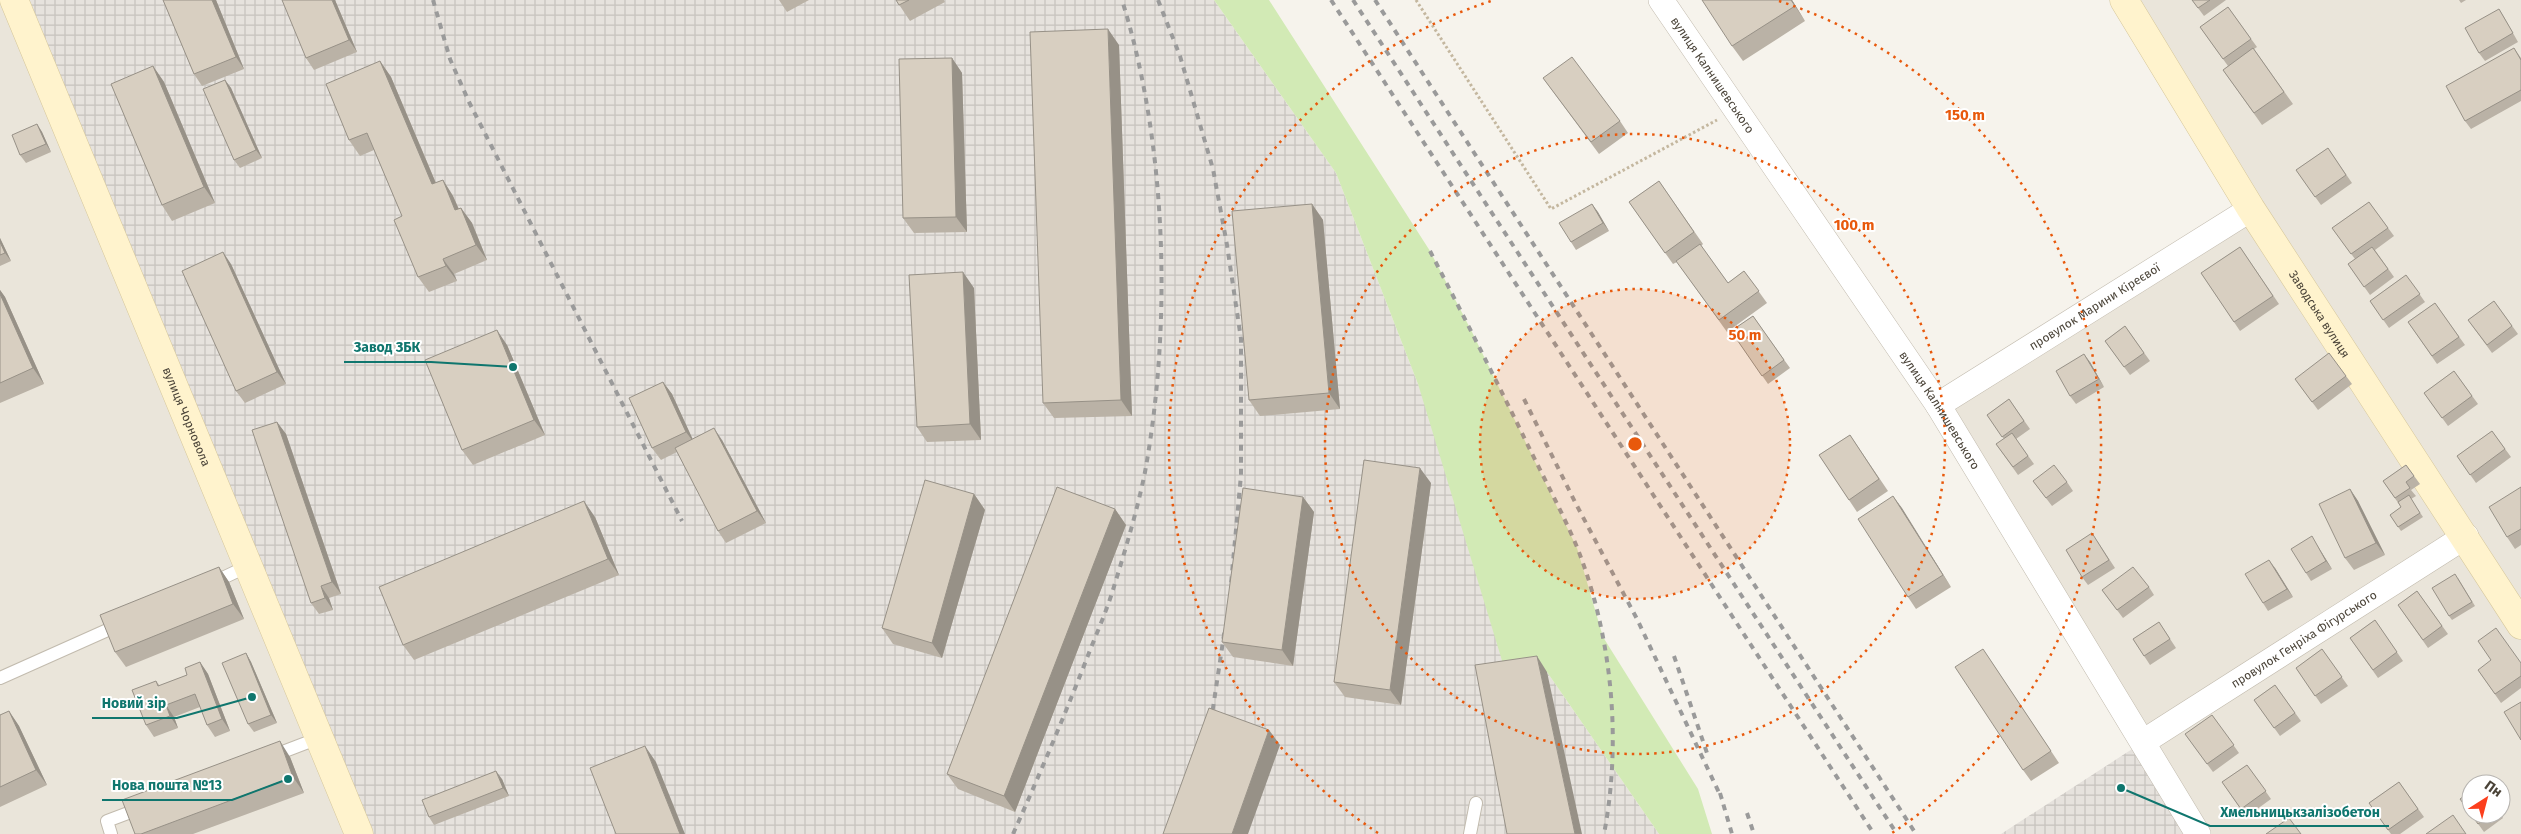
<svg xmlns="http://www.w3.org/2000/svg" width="2521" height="834" font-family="'Fira Sans',sans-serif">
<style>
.residential{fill:#eae5da;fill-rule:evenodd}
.industrial{fill:url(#industrial-grid)}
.grass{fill:#d2eab5}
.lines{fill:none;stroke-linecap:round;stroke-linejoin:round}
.lane-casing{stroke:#c2bbae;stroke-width:14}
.street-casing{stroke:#c2bbae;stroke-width:26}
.secondary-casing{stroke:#d6c79b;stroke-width:29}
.path{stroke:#c4b79f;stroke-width:3;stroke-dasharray:2.5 2.5;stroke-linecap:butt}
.lane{stroke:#fff;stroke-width:12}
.street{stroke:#fff;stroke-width:25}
.secondary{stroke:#fff3cd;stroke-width:28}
.rail{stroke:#9a9a9a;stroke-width:4;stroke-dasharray:6 6;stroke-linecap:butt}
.wall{fill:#bab2a6}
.shaded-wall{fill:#979187}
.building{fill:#d8cfc1;stroke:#979187}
.ring{fill:none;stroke:#e8590c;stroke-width:2.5;stroke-dasharray:2.5 5}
.labels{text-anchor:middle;stroke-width:4;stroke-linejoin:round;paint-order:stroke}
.street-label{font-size:12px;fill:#4b4439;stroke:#fff}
.centre{fill:#e8590c;stroke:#fff;stroke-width:2.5}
.ring-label{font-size:15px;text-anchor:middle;font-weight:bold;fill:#e8590c;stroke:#fff;stroke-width:4;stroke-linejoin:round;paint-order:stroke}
.leader{fill:none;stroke:#0f766e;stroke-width:2}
.callout-dot{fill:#0f766e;stroke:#fff;stroke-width:2}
.callout-label{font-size:14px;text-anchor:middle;font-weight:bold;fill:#0f766e;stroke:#fff;stroke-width:4;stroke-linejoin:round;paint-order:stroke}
</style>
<defs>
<pattern id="industrial-grid" width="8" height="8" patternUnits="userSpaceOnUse" patternTransform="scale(1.25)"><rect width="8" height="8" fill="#e6e2dd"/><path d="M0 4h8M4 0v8" fill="none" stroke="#c7c3be"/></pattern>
</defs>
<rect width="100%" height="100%" fill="#f6f3ec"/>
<path class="residential" d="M0 0H3L349 834H0Z
M2124 0H2521V834H2198L1938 405 2251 209ZM2471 784H2501V814H2471Z"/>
<path class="industrial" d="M24 0H1214L1336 173 1418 384 1547 672 1659 834H369Z
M2143 742 2198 834H2001Z"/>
<path class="grass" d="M1214 0H1269L1430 251 1472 332 1577 548 1603 637 1698 789 1712 834H1659L1547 672 1507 677 1418 384 1336 173Z"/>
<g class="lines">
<defs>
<path id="lane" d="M210 584 248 566
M0 678 121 624
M272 756 319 738
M111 834 107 821 144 807
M1470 834 1476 803"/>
<g id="street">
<path id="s1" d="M1661 0 1938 405 2198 834"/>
<path id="s2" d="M1938 405 2251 209"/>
<path id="s3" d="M2143 742 2466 536"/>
</g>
<g id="secondary">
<path id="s4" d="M14 0 359 834"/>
<path id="s5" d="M2124 0 2251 209 2521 625"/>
</g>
</defs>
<use href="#lane" class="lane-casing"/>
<use href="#street" class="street-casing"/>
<use href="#secondary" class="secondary-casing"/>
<path class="path" d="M1416 0 1551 209 1717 120"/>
<use href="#lane" class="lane"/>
<use href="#street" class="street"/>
<use href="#secondary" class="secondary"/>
<path class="rail" d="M433 0 450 59 469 102 682 521
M1158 0 1180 56 1213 169 1227 245 1241 339V475L1231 584
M1331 0 1874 834
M1353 0 1897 834
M1375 0 1916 834
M1430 251C1461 311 1491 370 1521 431 1539 469 1560 507 1577 547 1612 636 1622 740 1604 834
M1524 399 1576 504 1637 619 1722 799
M1674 656 1707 753
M1208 721 1213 708 1225 628
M1720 793 1732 834
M1747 813 1754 834
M1013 834C1039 776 1064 717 1087 658 1095 637 1105 615 1112 593 1124 554 1137 512 1145 472 1172 324 1167 144 1122 0"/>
</g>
<path class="wall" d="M163 0H216L244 69 202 86 194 74Z
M335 0 357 52 314 70 306 58Z
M779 0H809L787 12Z
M896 0H944L945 2 910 21Z
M1792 0 1805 21 1743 61 1732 46Z
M2192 0H2226L2204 16Z
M2459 0H2466L2461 3Z
M2228 7 2257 47 2254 49 2293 104 2262 125 2223 70 2228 66 2200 27Z
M2499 9 2504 17 2518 42 2485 61 2479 53Z
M1119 45 1132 416 1054 418 1043 403Z
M2514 48 2521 58V101L2471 129 2465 121Z
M952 58 962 73 967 232 914 233 903 218Z
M380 61 391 77 436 183 443 180 453 196 459 209 461 208 472 223 487 260 454 274 457 281 429 292 418 277 402 216 374 150 360 156 349 140Z
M153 66 164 82 215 203 172 221 162 205Z
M1543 78 1620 121 1628 133 1599 154Z
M225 80 231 88 262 158 240 168 234 160Z
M37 124 42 132 51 152 26 163 20 155Z
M2328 148 2352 183 2321 205 2296 170Z
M1659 181 1703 244 1701 246 1728 283 1744 271 1767 303 1727 332 1677 262 1673 264 1629 202Z
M2369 202 2394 236 2375 250 2394 277 2370 295 2348 264 2355 259 2332 228Z
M1312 204 1323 220 1340 409 1260 416 1249 400Z
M1592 204 1609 231 1576 250 1571 242Z
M0 238 11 261 0 266Z
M2240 247 2279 304 2240 331 2201 273Z
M231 264 286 384 245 403 236 391Z
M2406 275 2425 302 2389 328 2370 301Z
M974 288 981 440 927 442 917 427Z
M0 290 5 297 44 384 0 403Z
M2494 301 2518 334 2492 353 2468 320Z
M2435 303 2465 345 2437 364 2408 322Z
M1753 316 1790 368 1768 384 1731 331Z
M2125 326 2150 361 2130 375 2105 341Z
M507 345 545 435 473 465 462 450Z
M2090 362 2104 387 2076 404 2070 396Z
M2454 371 2478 404 2448 426 2424 393Z
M2346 376 2352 384 2318 410 2295 379Z
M663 382 672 394 692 439 722 440 766 523 726 543 718 531 677 452 661 460 652 448Z
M2009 399 2030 429 2016 439 2034 464 2018 475 1996 444 2004 439 1987 415Z
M277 422 286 434 341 594 329 598 333 610 319 614 311 603Z
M2492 431 2511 457 2476 483 2457 456Z
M1850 435 1888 491 1857 512 1819 455Z
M2406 465 2420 484 2411 490 2416 496 2411 499 2423 517 2401 531 2390 515 2401 507 2383 481Z
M2033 481 2067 482 2073 491 2052 506Z
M1431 483 1401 705 1345 697 1334 682Z
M2521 487V545L2515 549 2507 537Z
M2350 489 2358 501 2385 555 2354 570 2345 558Z
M974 494 985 510 942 658 893 644 882 628Z
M1893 496 1951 587 1916 609 1908 597Z
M1303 497 1314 512 1293 666 1233 657 1222 642Z
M1115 509 1126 525 1015 812 958 789 947 774Z
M595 517 619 575 414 660 403 645Z
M2098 542 2115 568 2088 585 2082 577Z
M2317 545 2332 569 2311 581 2306 573Z
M219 567 229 582 244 619 126 667 115 652Z
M2275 568 2293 597 2268 611 2263 603Z
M2458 578 2475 606 2452 620 2449 616Z
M2149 587 2154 595 2123 618 2102 590Z
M2417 591 2448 634 2428 648 2398 605Z
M2375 620 2403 661 2378 678 2350 638Z
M2159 622 2176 648 2150 665 2133 639Z
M2322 649 2348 686 2321 704 2296 668Z
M246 653 251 662 277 723 254 732 248 724Z
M1991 661 2059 763 2031 781 2023 770Z
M200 662 208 674 230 731 215 737 207 725 200 707 174 717 178 728 154 737 146 725 156 681 160 686 187 675Z
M2521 663V688L2501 703 2478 670Z
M2275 685 2301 721 2280 736 2254 700Z
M9 711 19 726 47 785 0 807V715Z
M2212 715 2239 753 2213 772 2185 734Z
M290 757 304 793 193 834H135Z
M2247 765 2271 799 2246 817 2222 782Z
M502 779 509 796 434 825 429 817Z
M2399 782 2424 817 2400 834H2391L2369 803Z
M2466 807 2471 814H2500L2503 818 2484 832Z"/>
<path class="shaded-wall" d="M212 0H216L244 69 236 57Z
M332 0H335L357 52 349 40Z
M1791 0H1792L1805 21Z
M1108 29 1119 45 1132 416 1121 400Z
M952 58 962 73 967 232 956 217Z
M380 61 391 77 443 200 432 184Z
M153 66 164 82 215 203 204 187Z
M225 80 231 88 262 158 256 150Z
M37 124 42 132 51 152 46 144Z
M443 180 453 196 466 226 455 210Z
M1312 204 1323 220 1340 409 1329 393Z
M1592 204 1598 212 1609 231 1603 223Z
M461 208 472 223 487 260 476 245Z
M0 238 11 261 5 253 0 242Z
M223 252 231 264 286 384 277 372Z
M443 259 454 274 457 281 446 266Z
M963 272 974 288 981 440 970 424Z
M0 290 5 297 44 384 33 368 0 294Z
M497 330 507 345 545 435 534 420Z
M2084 354 2090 362 2104 387 2099 379Z
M663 382 672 394 695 444 686 432Z
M277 422 286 434 341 594 332 582Z
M714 428 722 440 766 523 757 511Z
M1420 468 1431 483 1401 705 1390 690Z
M2350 489 2358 501 2385 555 2376 543Z
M974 494 985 510 942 658 932 643Z
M1893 496 1902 508 1951 587 1943 575Z
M1303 497 1314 512 1293 666 1282 650Z
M584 501 595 517 619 575 608 559Z
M1115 509 1126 525 1015 812 1004 796Z
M2312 536 2317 545 2332 569 2326 561Z
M2269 560 2275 568 2293 597 2287 589Z
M219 567 229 582 244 619 233 604Z
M321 586 329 598 333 610 325 598Z
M246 653 251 662 277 723 271 715Z
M1537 656 1547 672 1582 834H1575Z
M200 662 208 674 230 731 222 719Z
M166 705 174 717 178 728 170 716Z
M9 711 19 726 47 785 36 770Z
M1269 730 1280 745 1248 834H1232Z
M280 741 290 757 304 793 293 777Z
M645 746 656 762 685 834H680Z
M496 771 502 779 509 796 503 788Z"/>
<path class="building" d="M163 0H212L236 57 194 74Z
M282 0H332L349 40 306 58Z
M896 0H909L899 5Z
M1702 0H1791L1795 6 1732 46Z
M2192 0H2210L2198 8Z
M2228 7 2251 39 2223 59 2200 27Z
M2499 9 2513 33 2479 53 2465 28Z
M1108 29 1121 400 1043 403 1030 32Z
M2253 48 2284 92 2254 113 2223 70Z
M2514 48 2521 60V90L2465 121 2446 86Z
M1572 57 1620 121 1591 142 1543 78Z
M952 58 956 217 903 218 899 59Z
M380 61 432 184 443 180 455 210 461 208 476 245 443 259 446 266 418 277 394 220 402 216 367 133 349 140 326 84Z
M153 66 204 187 162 205 111 84Z
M225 80 256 150 234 160 203 89Z
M37 124 46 144 20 155 12 135Z
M2328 148 2346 175 2315 197 2296 170Z
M1659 181 1694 232 1665 253 1629 202Z
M2369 202 2388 228 2351 254 2332 228Z
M1312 204 1329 393 1249 400 1232 211Z
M1592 204 1603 223 1571 242 1559 223Z
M0 242 5 253 0 255Z
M1700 244 1728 283 1744 271 1759 291 1719 320 1676 261Z
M2240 247 2273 296 2234 322 2201 273Z
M2372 247 2388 269 2364 287 2348 264Z
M223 252 277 372 236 391 182 271Z
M963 272 970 424 917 427 909 275Z
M2406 275 2420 294 2383 320 2370 301Z
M0 294 33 368 0 383Z
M2494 301 2512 326 2487 345 2468 320Z
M2435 303 2459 337 2432 356 2408 322Z
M1753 316 1784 360 1762 376 1731 331Z
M2125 326 2144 353 2124 367 2105 341Z
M497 330 534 420 462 450 425 360Z
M2329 353 2346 376 2312 402 2295 379Z
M2084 354 2099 379 2070 396 2056 371Z
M2454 371 2472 396 2442 418 2424 393Z
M663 382 686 432 652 448 629 398Z
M2009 399 2024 421 2002 437 1987 415Z
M277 422 332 582 321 586 325 598 311 603 252 430Z
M714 428 757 511 718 531 675 448Z
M2492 431 2505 449 2470 475 2457 456Z
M2012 433 2028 456 2013 467 1996 444Z
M1850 435 1879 479 1849 500 1819 455Z
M1364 460 1420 468 1390 690 1334 682Z
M2054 465 2067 482 2046 498 2033 481Z
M2406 465 2414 476 2406 482 2410 488 2395 498 2383 481Z
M925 480 974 494 932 643 882 628Z
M1057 487 1115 509 1004 796 947 774Z
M2521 487V529L2507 537 2489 507Z
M1243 488 1303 497 1282 650 1222 642Z
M2350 489 2376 543 2345 558 2319 504Z
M2409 495 2420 513 2398 527 2390 515 2401 507 2398 502Z
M1893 496 1943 575 1908 597 1858 519Z
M584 501 608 559 403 645 379 587Z
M2092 533 2109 560 2082 577 2066 550Z
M2312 536 2326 561 2306 573 2291 549Z
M2269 560 2287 589 2263 603 2245 574Z
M219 567 233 604 115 652 100 615Z
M2133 567 2149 587 2117 610 2102 590Z
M2455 574 2472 602 2449 616 2432 588Z
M2417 591 2442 626 2423 640 2398 605Z
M2375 620 2397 652 2373 670 2350 638Z
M2159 622 2170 639 2144 656 2133 639Z
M2496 628 2521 663V676L2495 694 2478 670 2491 660 2478 641Z
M1983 649 2051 751 2023 770 1955 667Z
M2322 649 2342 677 2315 696 2296 668Z
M246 653 271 715 248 724 222 663Z
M1537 656 1575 834H1507L1475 665Z
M200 662 222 719 207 725 195 694 166 705 170 716 146 725 132 690 156 681 158 686 187 675 185 668Z
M2275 685 2295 713 2274 728 2254 700Z
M2521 702V740L2504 712Z
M1209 708 1269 730 1232 834H1163Z
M9 711 36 770 0 787V715Z
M2212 715 2234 745 2207 764 2185 734Z
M280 741 293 777 141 834H135L122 800Z
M645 746 680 834H616L590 768Z
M2247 765 2266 791 2241 809 2222 782Z
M496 771 503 788 429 817 422 800Z
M2399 782 2418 809 2388 830 2369 803Z
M2471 791V814L2460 799Z
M2471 814H2492L2478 824Z
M2453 815 2466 834H2426Z
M2289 818 2301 834H2266Z"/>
<circle cx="1635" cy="444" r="155" fill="#e8590c" fill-opacity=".12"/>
<g class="ring">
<circle cx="1635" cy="444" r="155"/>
<circle cx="1635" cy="444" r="310"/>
<path d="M1378 833A466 466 0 0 1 1491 1M1779 1A466 466 0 0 1 1892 833"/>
</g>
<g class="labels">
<g class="street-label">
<text dy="4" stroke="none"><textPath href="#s1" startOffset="91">вулиця Калнишевського</textPath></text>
<text dy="4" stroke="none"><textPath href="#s2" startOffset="185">провулок Марини Кіреєвої</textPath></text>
<text dy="4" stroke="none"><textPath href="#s5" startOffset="370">Заводська вулиця</textPath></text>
<text dy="4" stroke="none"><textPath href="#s1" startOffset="496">вулиця Калнишевського</textPath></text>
<text dy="4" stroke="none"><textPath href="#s4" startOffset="451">вулиця Чорновола</textPath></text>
<text dy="4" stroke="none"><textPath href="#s3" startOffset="191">провулок Генріха Фігурського</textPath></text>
</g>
</g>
<circle cx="1635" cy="444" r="8" class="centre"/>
<g class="ring-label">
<text x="1965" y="120">150 m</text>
<text x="1854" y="230">100 m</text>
<text x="1745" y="340">50 m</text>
</g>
<path class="leader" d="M513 367L431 362H344M252 697L177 718H92M288 779L232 800H102M2121 788L2210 826H2389"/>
<g class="callout-dot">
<circle cx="513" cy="367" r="5"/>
<circle cx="252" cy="697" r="5"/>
<circle cx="288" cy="779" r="5"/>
<circle cx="2121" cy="788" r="5"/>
</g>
<g class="callout-label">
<text x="387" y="352">Завод ЗБК</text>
<text x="134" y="708">Новий зір</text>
<text x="167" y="790">Нова пошта №13</text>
<text x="2300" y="817">Хмельницькзалізобетон</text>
</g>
<g transform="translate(2486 799) rotate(36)"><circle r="24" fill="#ffffff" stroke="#b7b4b0"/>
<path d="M0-4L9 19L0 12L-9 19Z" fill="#fc3f1d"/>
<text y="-8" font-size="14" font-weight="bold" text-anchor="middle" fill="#4b4439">Пн</text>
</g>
</svg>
